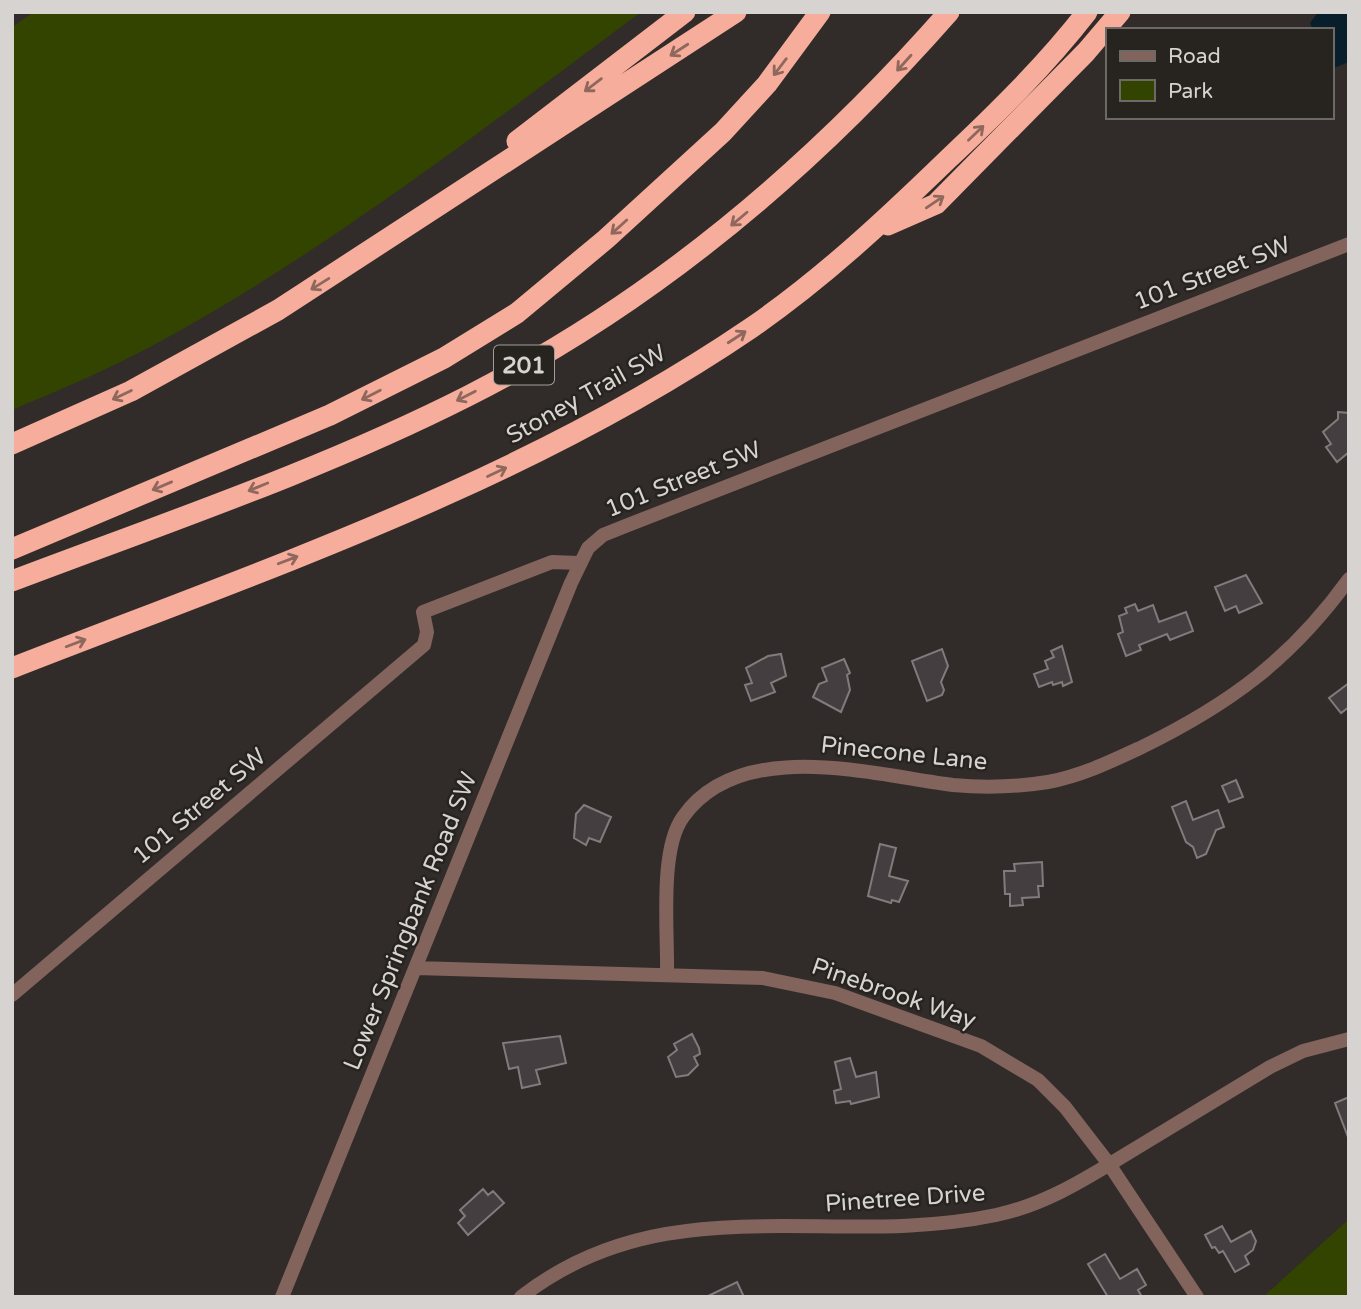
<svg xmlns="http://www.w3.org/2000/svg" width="1361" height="1309" font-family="'Varela Round',sans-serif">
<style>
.green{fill:#334300}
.water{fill:#081f2b}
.building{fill:#443e40;stroke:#827b7e;stroke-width:2}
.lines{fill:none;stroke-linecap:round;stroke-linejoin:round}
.street{stroke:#82645c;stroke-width:14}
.highway{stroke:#f7ad9b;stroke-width:21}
.oneway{stroke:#8f685d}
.labels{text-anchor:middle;stroke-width:5;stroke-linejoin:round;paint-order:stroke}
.shield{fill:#27231f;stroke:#a29e9b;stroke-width:2}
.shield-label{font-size:23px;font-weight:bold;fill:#d6d3d0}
.street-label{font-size:24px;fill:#d6d3d0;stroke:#27231f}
</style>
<rect width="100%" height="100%" fill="#312c29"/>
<path class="green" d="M34 12H641C486 127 331 248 161 341 114 367 62 389 12 410V27Z
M1349 1219V1297H1263Z"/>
<path class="water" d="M1318 12H1349V62L1331 69V30H1313L1310 23Z"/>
<path class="building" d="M1338 412 1349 413V452L1337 462 1326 447 1331 444 1323 432 1338 419Z
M1246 575 1262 603 1239 613 1236 606 1225 611 1215 587Z
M1135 604 1138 611 1153 605 1159 622 1186 612 1193 631 1170 640 1167 634 1139 645 1141 650 1126 656 1118 634 1123 632 1119 616 1127 613 1125 608Z
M1062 646 1072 682 1063 686 1062 682 1053 685 1052 682 1039 687 1034 674 1048 669 1045 661 1054 657 1051 651Z
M942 649 948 666 941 682 944 690 942 695 927 701 912 661Z
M781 654 786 676 771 683 775 692 751 701 745 685 752 683 746 668 768 656Z
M844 659 850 673 847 675 850 690 841 712 813 697 819 684 827 681 822 668Z
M1349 683V707L1341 713 1329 698Z
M1236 780 1243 797 1229 802 1222 786Z
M1186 801 1193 820 1218 810 1224 827 1216 830 1206 854 1197 858 1193 847 1186 842 1172 807Z
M584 805 611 817 600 842 589 838 586 845 574 838 576 814Z
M880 844 896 848 889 876 908 881 899 902 892 900 891 903 868 896Z
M1042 862 1043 886H1038L1039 897 1022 898 1023 905 1010 906V894H1005L1004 871H1015L1014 864Z
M692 1034 699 1048 700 1054 694 1057 698 1065 688 1075 676 1077 668 1057 677 1050 674 1044Z
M560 1036 566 1063 536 1070 540 1084 522 1088 518 1067 509 1069 503 1043Z
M850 1058 856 1077 876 1072 879 1097 851 1104 850 1101 836 1103 834 1091 841 1089 835 1062Z
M1349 1097V1136L1348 1137 1335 1103Z
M483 1189 488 1195 493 1191 504 1203 468 1235 458 1223 465 1216 460 1210Z
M1222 1226 1231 1242 1251 1231 1256 1241 1253 1250 1245 1256 1249 1264 1235 1272 1223 1251 1219 1253 1215 1247 1212 1248 1205 1235Z
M1105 1254 1120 1279 1137 1269 1146 1285 1138 1290 1142 1297H1108L1088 1264Z
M737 1282 744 1297H706Z"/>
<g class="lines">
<path class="street" d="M416 968 763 978 835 993 981 1046 1038 1080 1065 1107 1109 1164 1197 1297
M667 973C668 932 659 850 683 817 740 736 873 775 953 785 984 788 1017 787 1048 782 1081 776 1112 761 1142 747 1230 704 1291 659 1349 579
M12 995 424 645 427 632 423 612 552 562 579 563
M282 1297 571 583 588 548 603 535 628 525 1349 244
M521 1297C668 1183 830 1250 996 1215 1049 1204 1093 1174 1138 1147 1182 1120 1226 1094 1270 1067L1303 1051 1349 1039"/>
<path class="highway" d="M517 141 685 12
M888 225 936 204 1086 52 1120 12
M12 444 131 391 278 310 736 12
M12 549 330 415 444 358 517 313 606 239 723 132 767 84 820 12
M12 581C165 523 322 470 468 396 654 302 812 168 949 12
M12 668C265 569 525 482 751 328 822 279 884 221 946 161 996 114 1045 66 1087 12"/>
</g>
<defs><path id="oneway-shaft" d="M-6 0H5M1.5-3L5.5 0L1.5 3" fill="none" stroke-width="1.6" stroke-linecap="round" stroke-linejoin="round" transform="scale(1.75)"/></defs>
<g class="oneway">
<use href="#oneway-shaft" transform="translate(679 50) rotate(147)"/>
<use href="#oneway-shaft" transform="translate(904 63) rotate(132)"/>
<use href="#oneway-shaft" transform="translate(780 67) rotate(127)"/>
<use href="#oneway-shaft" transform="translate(593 85) rotate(143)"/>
<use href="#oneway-shaft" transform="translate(976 133) rotate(-44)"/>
<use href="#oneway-shaft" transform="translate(935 202) rotate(-34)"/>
<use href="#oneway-shaft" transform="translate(739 219) rotate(140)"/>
<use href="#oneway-shaft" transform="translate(619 227) rotate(138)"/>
<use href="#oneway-shaft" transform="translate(320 284) rotate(148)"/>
<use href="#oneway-shaft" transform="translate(737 337) rotate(-33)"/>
<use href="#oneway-shaft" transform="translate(122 395) rotate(154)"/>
<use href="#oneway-shaft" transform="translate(371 395) rotate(153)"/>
<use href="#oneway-shaft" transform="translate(466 396) rotate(153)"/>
<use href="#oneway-shaft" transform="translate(497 472) rotate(-25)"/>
<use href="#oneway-shaft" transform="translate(162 486) rotate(157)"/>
<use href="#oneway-shaft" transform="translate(258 487) rotate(158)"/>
<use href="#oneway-shaft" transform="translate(288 560) rotate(-21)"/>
<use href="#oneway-shaft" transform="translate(76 643) rotate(-21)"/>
</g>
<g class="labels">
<rect class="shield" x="494" y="345.5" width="60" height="39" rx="5"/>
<g class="shield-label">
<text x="524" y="373">201</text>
</g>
<g class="street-label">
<text transform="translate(1212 273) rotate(-21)" y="8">101 Street SW</text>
<text transform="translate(586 394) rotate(-29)" y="8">Stoney Trail SW</text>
<text transform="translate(683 479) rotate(-22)" y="8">101 Street SW</text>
<text transform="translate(904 753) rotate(6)" y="8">Pinecone Lane</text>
<text transform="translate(199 806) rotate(-40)" y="8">101 Street SW</text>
<text transform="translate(410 921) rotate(-68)" y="8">Lower Springbank Road SW</text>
<text transform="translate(894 993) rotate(19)" y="8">Pinebrook Way</text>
<text transform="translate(905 1198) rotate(-4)" y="8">Pinetree Drive</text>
</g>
</g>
<rect width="1361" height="1309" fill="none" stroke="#d6d3d0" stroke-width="28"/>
<rect x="1106" y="28" width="228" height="91" fill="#27231f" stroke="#6d6966" stroke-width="2"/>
<rect x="1120" y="51" width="35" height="10" fill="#82645c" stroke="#6d6966" stroke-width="2"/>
<text x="1168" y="63" font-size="21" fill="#d6d3d0">Road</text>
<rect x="1120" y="80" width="35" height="21" fill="#334300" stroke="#6d6966" stroke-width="2"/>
<text x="1168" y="98" font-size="21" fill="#d6d3d0">Park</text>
</svg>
